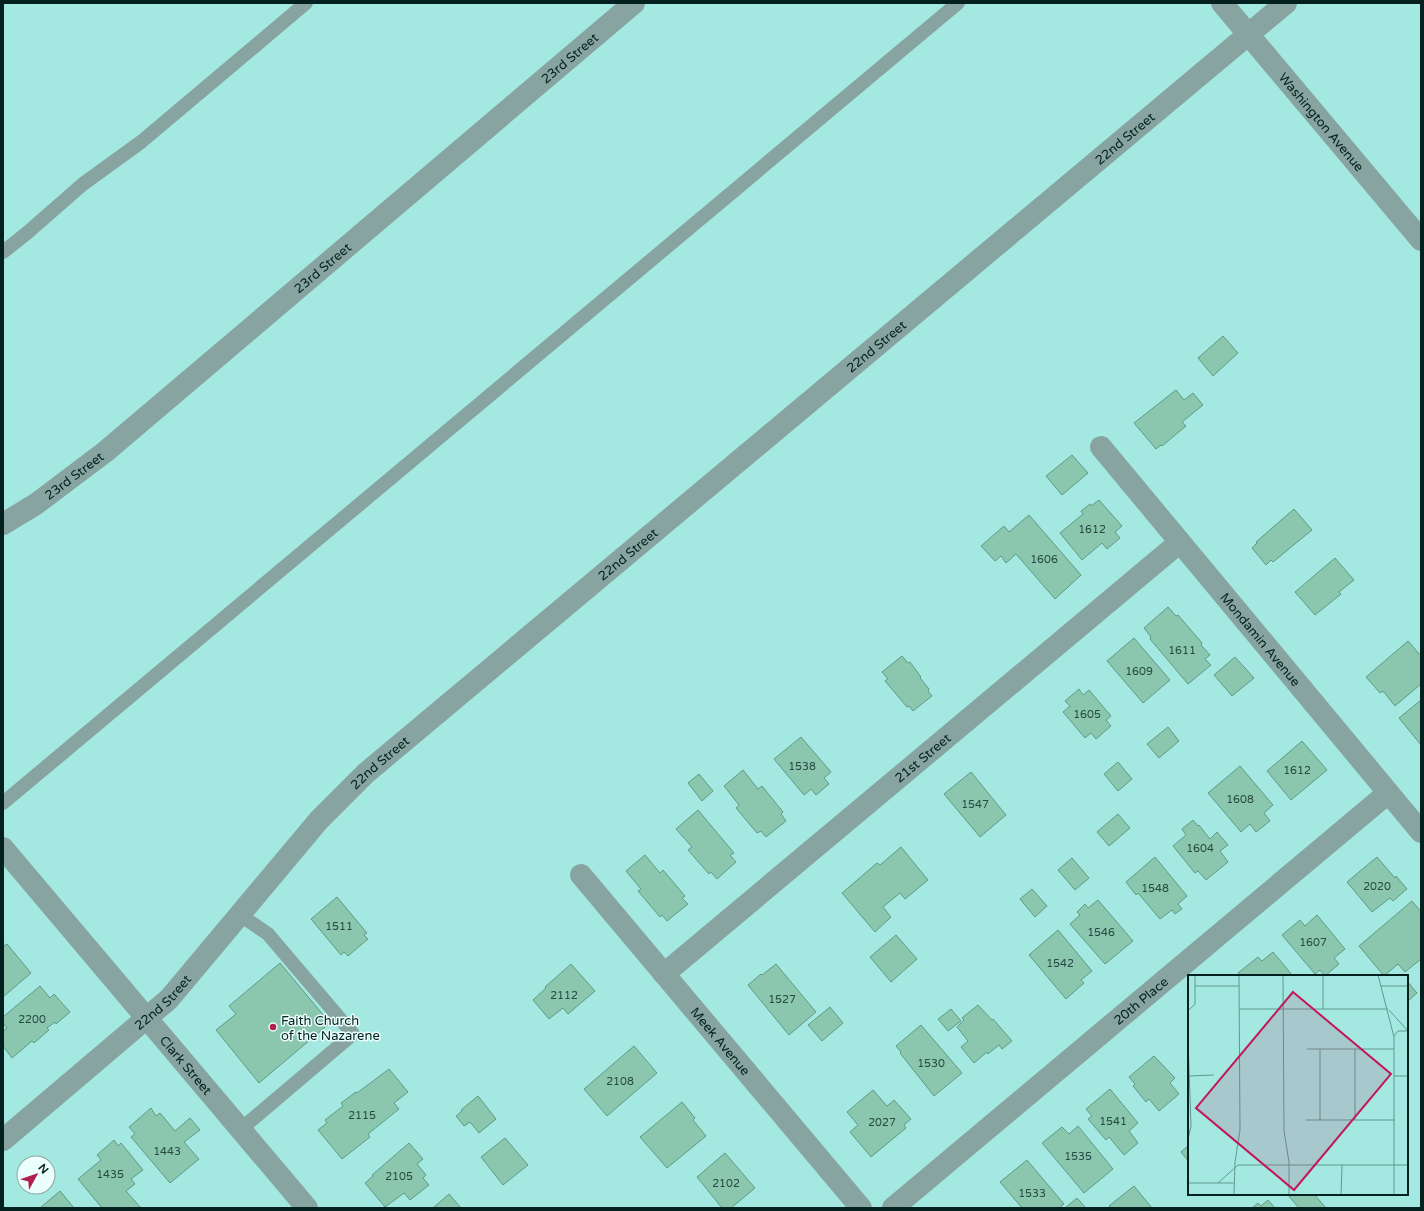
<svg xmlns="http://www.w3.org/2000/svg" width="1424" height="1211" font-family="'Varela Round',sans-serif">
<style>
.building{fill:#8bc6af;stroke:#609a84}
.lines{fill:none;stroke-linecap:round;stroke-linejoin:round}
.service{stroke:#88a4a1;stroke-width:14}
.minor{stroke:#88a4a1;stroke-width:22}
.poi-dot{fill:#b01f4f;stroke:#ebfffc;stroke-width:1.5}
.labels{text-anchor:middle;stroke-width:3;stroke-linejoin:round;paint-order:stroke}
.number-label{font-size:11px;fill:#264a43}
.street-label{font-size:13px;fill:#04211f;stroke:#ebfffc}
.poi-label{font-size:13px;fill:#04211f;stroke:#ebfffc;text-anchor:start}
.inset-road{fill:none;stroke:#639893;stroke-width:1}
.view{fill:#c2185b;fill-opacity:0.15;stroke:#c2185b;stroke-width:2}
.inset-edge{fill:none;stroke:#04211f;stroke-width:2}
</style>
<rect width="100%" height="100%" fill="#a3e8e1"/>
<path class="building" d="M1223 336 1238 353 1213 376 1198 358Z
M1176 390 1184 400 1193 393 1203 405 1182 422 1186 426 1162 446 1161 445 1156 449 1134 423Z
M1072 455 1088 473 1062 495 1046 476Z
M1099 500 1122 526 1115 532 1120 538 1107 549 1102 543 1082 560 1060 533 1083 514 1081 511 1090 504 1091 506Z
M1294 509 1312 530 1273 562 1271 560 1266 565 1252 548 1257 543 1256 542Z
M1029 515 1081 575 1055 599 1016 554 1006 563 1001 556 995 561 981 546 1004 526 1009 532Z
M1335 558 1354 580 1339 592 1341 594 1315 615 1295 592Z
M1168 607 1176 616 1178 615 1202 643 1201 645 1210 655 1205 659 1211 665 1188 684 1150 639 1151 637 1144 628Z
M1134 638 1170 680 1143 703 1107 661Z
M1408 641 1421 656V684L1395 706 1383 691 1380 693 1366 677Z
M902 656 908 663 910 662 921 677 920 678 929 689 928 691 932 696 913 711 909 706 907 707 885 681 888 679 882 672Z
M1235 657 1254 678 1232 696 1214 675Z
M1079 689 1083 695 1089 690 1111 716 1106 720 1111 726 1096 739 1091 733 1085 738 1063 712 1070 706 1065 701Z
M1421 700V745L1399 718Z
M1168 727 1179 741 1159 758 1147 744Z
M801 737 831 772 824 778 829 784 816 795 811 789 804 795 774 759Z
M1302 741 1327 770 1291 800 1267 771Z
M1118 762 1132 779 1118 791 1104 774Z
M1240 766 1273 805 1264 813 1270 821 1256 832 1250 824 1241 832 1208 793Z
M743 770 758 789 762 786 783 812 781 814 786 821 766 837 761 831 757 833 736 808 739 805 724 786Z
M971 772 1006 815 980 837 944 794Z
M699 774 713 791 702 801 688 783Z
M698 810 734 853 730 855 736 862 717 879 711 872 709 874 688 850 692 847 676 829Z
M1118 814 1130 828 1109 846 1097 832Z
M1193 820 1198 826 1199 825 1210 839 1217 832 1228 845 1220 851 1228 862 1206 880 1198 871 1195 873 1173 846 1186 835 1182 829Z
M901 847 928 880 905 899 900 893 883 907 891 917 875 932 842 893 877 863 880 865Z
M645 855 660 873 663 870 685 896 682 898 688 904 667 921 662 915 660 917 638 891 641 889 626 871Z
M1155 857 1187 896 1178 904 1182 909 1175 914 1172 910 1160 919 1138 893 1136 895 1126 882Z
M1377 857 1395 878 1396 876 1407 889 1393 901 1390 898 1372 912 1347 882Z
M1072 858 1089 878 1075 890 1058 870Z
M1032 889 1047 906 1035 917 1020 899Z
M337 897 367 933 364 935 368 939 348 956 344 952 341 955 311 919Z
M1098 900 1133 941 1105 964 1070 924 1080 915 1077 912 1085 904 1088 908Z
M1412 901 1421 912V959L1405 972 1398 964 1384 976 1359 946Z
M1317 915 1345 949 1334 958 1339 964 1325 976 1320 970 1315 974 1282 935 1300 920 1305 926Z
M1058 930 1092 971 1081 980 1084 983 1066 999 1029 955Z
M896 935 917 959 891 982 870 957Z
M7 944 31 973 3 997V947Z
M1273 952 1293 976H1240L1238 973 1258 957 1262 961Z
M280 963 330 1023 259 1083 216 1030 236 1014 229 1006Z
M571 964 595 991 568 1014 563 1008 549 1019 533 1000 546 988 545 987Z
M776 964 816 1012 789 1035 748 985 761 974 762 975Z
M1407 981 1417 993 1407 1002Z
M40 986 50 998 54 994 70 1012 56 1024 55 1022 47 1028 49 1030 34 1043 32 1041 12 1058 3 1046V1031L7 1028 3 1023V1017Z
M978 1005 992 1020 993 1019 1012 1041 1002 1049 999 1045 988 1054 987 1052 974 1063 961 1047 968 1041 957 1027 964 1020 962 1018Z
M830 1007 843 1023 822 1041 808 1025Z
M951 1009 961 1021 948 1031 938 1019Z
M921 1025 962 1073 934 1096 900 1053 901 1052 896 1046Z
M634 1046 657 1073 607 1116 584 1089Z
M1154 1056 1175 1078 1170 1083 1179 1094 1159 1111 1149 1099 1146 1102 1133 1086 1135 1084 1129 1077Z
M389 1069 408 1092 394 1103 399 1109 368 1134 370 1137 342 1159 318 1130 327 1123 325 1120 343 1106 341 1103 356 1092 357 1093Z
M1110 1089 1138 1123 1129 1131 1138 1143 1124 1155 1109 1137 1106 1140 1088 1119 1092 1116 1086 1109Z
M873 1090 887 1106 894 1100 911 1119 904 1125 906 1128 871 1157 850 1132 858 1125 847 1112Z
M478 1096 496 1119 479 1133 470 1122 464 1126 456 1116 462 1111 461 1110Z
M682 1102 695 1118 693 1120 706 1136 667 1168 640 1137Z
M151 1108 156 1116 160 1113 175 1131 190 1118 200 1130 184 1142 199 1159 170 1183 131 1137 135 1134 129 1127Z
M1078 1126 1113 1169 1084 1193 1042 1143 1062 1127 1069 1134Z
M505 1138 528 1165 503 1185 481 1157Z
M114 1140 118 1146 121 1143 143 1170 131 1179 135 1184 126 1191 141 1208H102L78 1179 101 1160 97 1155Z
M409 1143 423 1159 417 1164 426 1175 423 1178 429 1185 410 1200 404 1193 385 1207 365 1183 373 1176 372 1175Z
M1189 1145V1162L1181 1152Z
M725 1153 755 1188 731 1208H722L697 1177Z
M1027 1160 1064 1204 1059 1208H1022L1000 1182Z
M1134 1186 1152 1208H1111L1109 1206Z
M60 1191 74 1208H40Z
M449 1194 461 1208H433Z
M1287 1194H1314L1326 1208H1299Z
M1077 1198 1086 1208H1065Z
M1268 1200 1275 1208H1252L1258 1203 1261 1206Z"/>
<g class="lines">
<path class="service" d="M3 252 27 233 83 184 141 142 306 3
M3 803 958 3
M240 915 268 934 353 1034 241 1129"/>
<g class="minor">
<path id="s1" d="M1222 3 1421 240"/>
<path id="s2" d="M1101 447 1421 832"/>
<path id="s3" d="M3 524 36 504 105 452 634 3"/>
<path id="s4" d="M3 848 307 1208"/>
<path id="s5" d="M581 875 861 1208"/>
<path id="s6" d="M664 974 1180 542"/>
<path id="s7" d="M3 1140 169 999 319 820 366 773 1286 3"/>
<path id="s8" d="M893 1208 1388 793"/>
</g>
</g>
<circle class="poi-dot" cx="273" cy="1027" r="4"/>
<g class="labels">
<g class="number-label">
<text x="1092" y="533">1612</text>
<text x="1044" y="563">1606</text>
<text x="1182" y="654">1611</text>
<text x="1139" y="675">1609</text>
<text x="1087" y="718">1605</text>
<text x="802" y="770">1538</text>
<text x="1297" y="774">1612</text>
<text x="1240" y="803">1608</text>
<text x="975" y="808">1547</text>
<text x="1200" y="852">1604</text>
<text x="1377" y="890">2020</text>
<text x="1155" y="892">1548</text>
<text x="339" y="930">1511</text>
<text x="1101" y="936">1546</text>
<text x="1313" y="946">1607</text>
<text x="1060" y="967">1542</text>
<text x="564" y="999">2112</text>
<text x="782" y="1003">1527</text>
<text x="32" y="1023">2200</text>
<text x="931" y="1067">1530</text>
<text x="620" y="1085">2108</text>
<text x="362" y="1119">2115</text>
<text x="1113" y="1125">1541</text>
<text x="882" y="1126">2027</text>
<text x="167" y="1155">1443</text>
<text x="1078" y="1160">1535</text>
<text x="110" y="1178">1435</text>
<text x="399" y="1180">2105</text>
<text x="726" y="1187">2102</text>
<text x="1032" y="1197">1533</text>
</g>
<g class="street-label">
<text dy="5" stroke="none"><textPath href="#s3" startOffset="734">23rd Street</textPath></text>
<text dy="5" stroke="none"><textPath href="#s1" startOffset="155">Washington Avenue</textPath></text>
<text dy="5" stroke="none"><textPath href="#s7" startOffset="1507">22nd Street</textPath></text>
<text dy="5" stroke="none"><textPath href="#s3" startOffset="410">23rd Street</textPath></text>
<text dy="5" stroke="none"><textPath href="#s7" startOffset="1183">22nd Street</textPath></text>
<text dy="5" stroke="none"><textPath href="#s3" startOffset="86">23rd Street</textPath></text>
<text dy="5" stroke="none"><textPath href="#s7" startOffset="859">22nd Street</textPath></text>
<text dy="5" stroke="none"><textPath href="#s2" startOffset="250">Mondamin Avenue</textPath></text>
<text dy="5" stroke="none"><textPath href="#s6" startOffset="337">21st Street</textPath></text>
<text dy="5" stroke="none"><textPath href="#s7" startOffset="535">22nd Street</textPath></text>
<text dy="5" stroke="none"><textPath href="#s8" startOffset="323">20th Place</textPath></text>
<text dy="5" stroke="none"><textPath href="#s7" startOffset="211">22nd Street</textPath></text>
<text dy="5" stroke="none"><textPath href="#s5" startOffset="217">Meek Avenue</textPath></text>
<text dy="5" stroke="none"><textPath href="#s4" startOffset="284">Clark Street</textPath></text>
</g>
<g class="poi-label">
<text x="281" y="1025">Faith Church<tspan x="281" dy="15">of the Nazarene</tspan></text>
</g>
</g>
<g transform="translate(1188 975)">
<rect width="220" height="220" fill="#a3e8e1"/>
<path class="inset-road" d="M95 0 96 156 101 187V220M135 0V34M190 0 206 62V220M7 11H51M193 11H220M51 34H200M201 35 220 56M0 36 7 29V0M206 61 210 56H220M0 65 3 151 0 164M119 74H206M1 101 26 100M206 101H220M118 145H207M132 145V74M167 145V74M0 208H46M30 208 50 190H220M46 220 47 187 52 155 51 0M153 220 154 190"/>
<path class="view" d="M105 17 203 99 106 215 8 133Z"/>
<rect width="220" height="220" class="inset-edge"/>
</g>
<rect width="1424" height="1211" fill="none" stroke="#04211f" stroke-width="8"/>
<g transform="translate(36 1175) rotate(50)"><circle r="19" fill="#ebfffc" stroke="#8fa6a4"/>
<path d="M0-3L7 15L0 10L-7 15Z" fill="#b01f4f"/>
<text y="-6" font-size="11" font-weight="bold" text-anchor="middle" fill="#04211f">N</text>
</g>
</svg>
